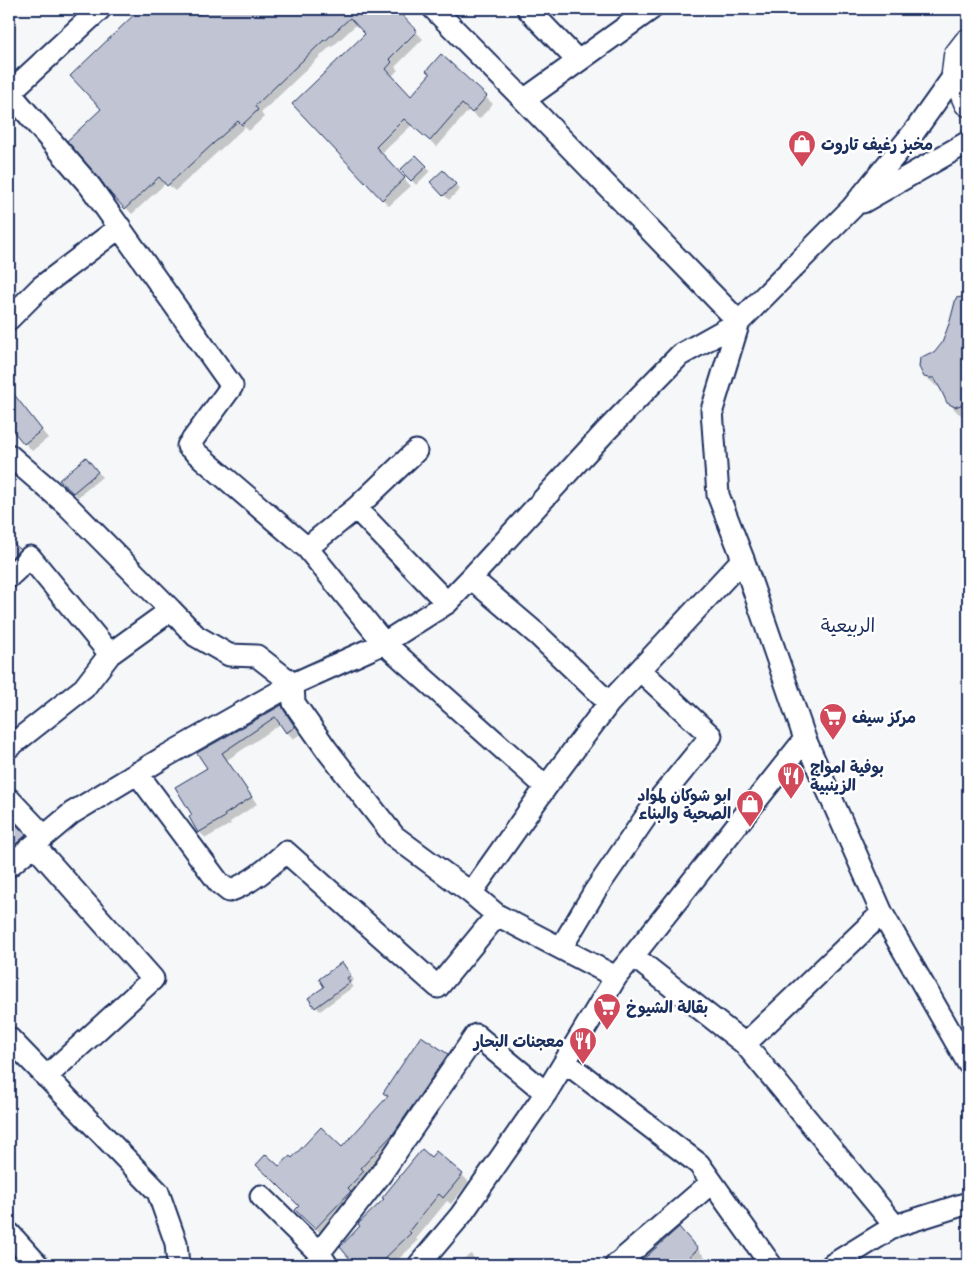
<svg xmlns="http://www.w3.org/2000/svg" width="977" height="1274" font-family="Mynerve,'Playpen Sans Arabic',sans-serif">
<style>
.shadow{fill:#0003}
.building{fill:#c0c4d3;stroke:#1b2f5e}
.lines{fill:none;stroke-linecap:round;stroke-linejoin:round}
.minor-casing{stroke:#1b2f5e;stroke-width:25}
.major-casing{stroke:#1b2f5e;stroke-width:31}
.minor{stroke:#fff;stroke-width:21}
.major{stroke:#fff;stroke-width:28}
.labels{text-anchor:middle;stroke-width:5;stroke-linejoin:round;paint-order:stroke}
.poi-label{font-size:16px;font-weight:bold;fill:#1b2f5e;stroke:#fff;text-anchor:start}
.quarter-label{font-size:19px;fill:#1b2f5e;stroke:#fff}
</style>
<rect width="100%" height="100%" fill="#f6f7f9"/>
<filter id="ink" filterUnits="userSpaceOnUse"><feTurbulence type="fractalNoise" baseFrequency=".02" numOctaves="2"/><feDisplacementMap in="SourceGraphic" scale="10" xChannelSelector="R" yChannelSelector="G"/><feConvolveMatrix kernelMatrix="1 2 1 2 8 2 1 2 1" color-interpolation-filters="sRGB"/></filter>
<g filter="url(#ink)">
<path class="shadow" d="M130 9H382L387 14 392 9H394L423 39 395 67 398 70 391 77 411 98 431 74 441 56 493 104 479 119 469 110 437 147 412 125 381 154 411 186 389 206 294 104 366 34 357 24 332 47 331 46 261 113 264 117 249 131 245 127 175 191 166 183 132 214 112 193 103 109 135 14Z
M416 157 430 171 416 185 402 170Z
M443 172 460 189 449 200 432 182Z
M968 292V415L965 417 958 413 948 402 941 387 936 386 925 376 935 354 943 344Z
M11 393 48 438 32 451 9 424V396Z
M91 463 102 477 78 497 61 480Z
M9 541 26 557 9 573Z
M282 706 288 713 290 718 301 734 293 739 287 732 281 724 227 760 257 804 230 822 231 824 206 838 199 832 193 815 209 769 199 753Z
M9 818 34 845 9 867Z
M342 964 354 980 350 983 353 987 320 1011 310 999 326 987Z
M447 1055 455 1064 324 1237 305 1218 300 1206 279 1168 292 1160 342 1148Z
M431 1159 462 1175 469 1182 451 1204 447 1201 416 1239 418 1241 392 1265H345L352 1259Z
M688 1239 707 1259 701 1265H637L641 1262Z
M471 1254 479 1265H453Z"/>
<path class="building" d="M140 9H193L199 15 205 9H396L417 31 389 59 392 62 386 69 411 96 430 74 426 71 441 54 487 96 472 113 462 104 430 141 404 119 376 147 405 178 382 200 292 104 365 34 350 18 325 41 324 40 255 106 258 110 242 125 238 121 167 186 159 177 125 209 111 194 99 178 67 141 101 109 70 76Z
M416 155 427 166 411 181 400 170Z
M443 170 456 184 443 196 430 182Z
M968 296V397L964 404 955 407 947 403 941 390 934 378H928L924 377 919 367 920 358 930 353H934L942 343 950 321 956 298Z
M9 388 42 430 24 444 9 426Z
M86 457 98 472 73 493 59 480Z
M9 539 20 549 9 560Z
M282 705 284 710 295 727 286 733 275 717 222 753 252 797 224 815 225 817 198 833 189 817 192 815 175 787 207 768 197 753Z
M9 817 26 835 9 850Z
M342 962 351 975 347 978 350 982 315 1008 308 998 324 987 319 979Z
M421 1036 448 1054 393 1134 361 1168 364 1171 348 1188 351 1191 315 1229 295 1210 299 1206 268 1175V1176L256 1165 266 1154 279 1166 290 1156 292 1158 321 1127 342 1147 388 1096 383 1093Z
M422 1149 431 1157 436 1151 463 1174 443 1198 439 1194 409 1231 411 1233 378 1265H343L350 1259 340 1247 360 1226 358 1224 384 1199 382 1198Z
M679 1227 698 1249 688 1258 695 1265H637Z"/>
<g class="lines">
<defs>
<path id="minor" d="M434 9 524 100 739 322 680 355 606 431 471 578
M528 9 578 61
M956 73 914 132 852 208 739 322 712 410 718 495 743 559 805 739 882 913 968 1063
M9 92 90 186 232 386 188 446 307 548 356 508 447 603 471 578 538 635 609 703
M9 93 100 9
M524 100 651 9
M863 202 968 142
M9 319 41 287 120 227
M9 455 66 504 171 610 110 654 30 557 9 577
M356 508 416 451
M307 548 384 643 293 684 294 703 327 750 394 836 471 893
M447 603 384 643 546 787
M9 747 84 688 110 654
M137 773 219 883 229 891C251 883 268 868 286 852L438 987 497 915
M9 799 44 836
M34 845 153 979 46 1077
M9 866 72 813 166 756 293 684 257 656 229 655 196 636 171 610
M561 948 595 891 652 808 711 736 640 670
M633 956 745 1044 895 1226
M616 977 497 915 471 893 546 787 609 703 743 559
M9 1038 158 1192 176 1243 178 1265
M745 1044 882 913
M565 1062 699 1164 771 1265
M261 1196 319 1253
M9 1233 38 1265
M327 1265 319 1253 381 1174 476 1035 546 1093
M419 1265 461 1215 546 1093 616 977 633 956 805 739
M616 1265 712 1182
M832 1265 895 1226 968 1203"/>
<path id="major" d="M968 43 958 56 956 73 968 102"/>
</defs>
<use href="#minor" class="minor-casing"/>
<use href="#major" class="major-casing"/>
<use href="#minor" class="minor"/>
<use href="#major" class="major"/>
</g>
</g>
<defs>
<symbol id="shop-pin" viewBox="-11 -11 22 30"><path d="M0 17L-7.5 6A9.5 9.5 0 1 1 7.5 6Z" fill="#d1495b" stroke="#fff"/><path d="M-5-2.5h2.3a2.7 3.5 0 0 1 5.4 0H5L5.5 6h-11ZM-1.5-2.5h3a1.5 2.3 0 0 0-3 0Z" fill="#fff"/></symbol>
<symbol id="supermarket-pin" viewBox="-11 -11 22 30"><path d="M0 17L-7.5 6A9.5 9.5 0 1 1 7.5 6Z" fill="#d1495b" stroke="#fff"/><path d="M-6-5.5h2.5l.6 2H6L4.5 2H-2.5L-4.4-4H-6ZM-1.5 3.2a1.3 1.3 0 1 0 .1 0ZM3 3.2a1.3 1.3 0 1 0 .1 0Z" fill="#fff"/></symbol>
<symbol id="restaurant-pin" viewBox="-11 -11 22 30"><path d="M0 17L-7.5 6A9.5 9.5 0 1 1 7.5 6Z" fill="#d1495b" stroke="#fff"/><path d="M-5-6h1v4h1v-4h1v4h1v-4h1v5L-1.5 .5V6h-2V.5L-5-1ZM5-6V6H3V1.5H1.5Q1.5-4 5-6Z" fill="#fff"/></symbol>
</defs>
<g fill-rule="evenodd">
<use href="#shop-pin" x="786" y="128" width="32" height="43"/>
<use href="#supermarket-pin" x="817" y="701" width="32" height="43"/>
<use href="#restaurant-pin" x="775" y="760" width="32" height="43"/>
<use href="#shop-pin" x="734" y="788" width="32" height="43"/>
<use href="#supermarket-pin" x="591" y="991" width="32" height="43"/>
<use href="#restaurant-pin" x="567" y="1025" width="32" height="43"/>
</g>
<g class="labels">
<g class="poi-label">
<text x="821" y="150">مخبز رغيف تاروت</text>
<text x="852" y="723">مركز سيف</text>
<text x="810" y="773">بوفية امواج<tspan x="810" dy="18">الزينبية</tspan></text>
<text x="731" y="801" text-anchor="end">ابو شوكان لمواد<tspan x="731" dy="18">الصحية والبناء</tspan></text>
<text x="626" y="1013">بقالة الشيوخ</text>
<text x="564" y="1047" text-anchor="end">معجنات البحار</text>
</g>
<g class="quarter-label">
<text x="848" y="632">الربيعية</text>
</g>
</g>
<rect width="977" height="1274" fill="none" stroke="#fff" stroke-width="30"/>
<rect x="15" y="15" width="947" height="1244" fill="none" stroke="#1b2f5e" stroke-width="2" filter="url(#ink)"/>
</svg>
